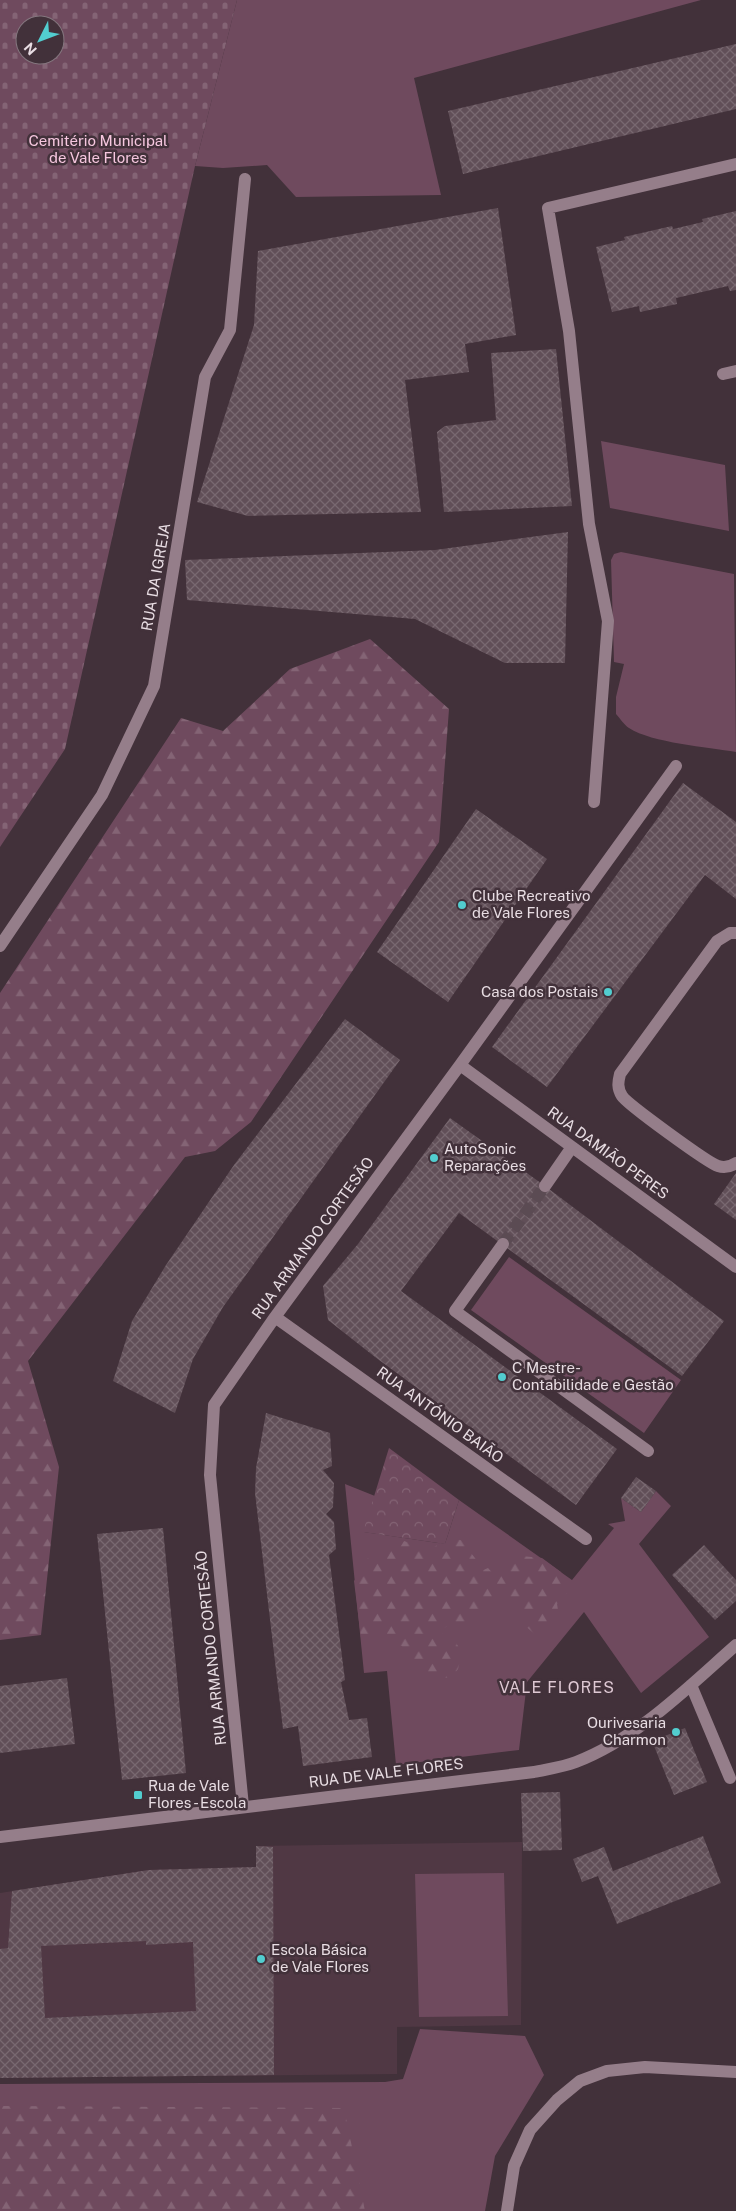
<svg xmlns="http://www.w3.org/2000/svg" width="736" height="2211" font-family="'Public Sans',sans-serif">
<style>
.built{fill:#503844}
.green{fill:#6f4a5e}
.forest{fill:url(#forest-firs)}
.cemetery{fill:url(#cemetery-stones);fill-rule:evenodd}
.park{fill:url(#park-crowns)}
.building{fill:url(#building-cross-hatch);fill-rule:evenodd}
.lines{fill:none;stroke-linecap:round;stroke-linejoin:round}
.minor-tunnel{stroke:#5b4b53;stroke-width:12;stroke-dasharray:12 6;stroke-linecap:butt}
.minor{stroke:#957e8a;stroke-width:12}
.poi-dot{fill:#52cdcf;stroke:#42313a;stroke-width:2}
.labels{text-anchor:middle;stroke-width:5;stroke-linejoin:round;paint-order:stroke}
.park-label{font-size:15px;fill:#f6c7df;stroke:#42313a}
.street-label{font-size:15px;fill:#e8dde3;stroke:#42313a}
.poi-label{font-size:15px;fill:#e8dde3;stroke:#42313a;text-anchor:start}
.neighbourhood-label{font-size:16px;letter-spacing:1px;fill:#dec8d3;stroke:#42313a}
</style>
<defs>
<pattern id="forest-firs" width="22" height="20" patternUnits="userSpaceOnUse" patternTransform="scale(1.25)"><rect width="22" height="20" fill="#6f4a5e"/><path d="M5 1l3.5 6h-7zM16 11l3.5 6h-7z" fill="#846475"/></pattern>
<pattern id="cemetery-stones" width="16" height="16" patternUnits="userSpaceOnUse" patternTransform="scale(1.25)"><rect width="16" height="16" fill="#6f4a5e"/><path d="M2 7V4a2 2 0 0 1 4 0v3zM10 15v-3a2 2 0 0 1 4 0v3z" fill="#846475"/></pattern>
<pattern id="park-crowns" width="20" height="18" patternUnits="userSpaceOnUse" patternTransform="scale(1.25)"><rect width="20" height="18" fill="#6f4a5e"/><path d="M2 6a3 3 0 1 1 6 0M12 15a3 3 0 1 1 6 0" fill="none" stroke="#846475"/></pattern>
<pattern id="building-cross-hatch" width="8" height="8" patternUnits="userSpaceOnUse" patternTransform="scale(1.25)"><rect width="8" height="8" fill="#614f58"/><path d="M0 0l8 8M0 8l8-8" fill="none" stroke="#786870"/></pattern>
</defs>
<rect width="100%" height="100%" fill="#42313a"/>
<path class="built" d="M522 1842 521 2025 397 2027V2074L0 2078V1893L149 1870 256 1867V1846Z"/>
<path class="green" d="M237 0H701L414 78 441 195 296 197 267 165 223 168 195 166Z
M601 441 725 465 729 531 610 508Z
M621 552 734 574 736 752C708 747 652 743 629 728 624 725 620 718 616 714V697L624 664 614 662 611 560 614 554Z
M509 1257 681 1380 644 1433 471 1310Z
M345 1484 375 1496 364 1532 445 1544 459 1500 572 1580 614 1528 608 1524 625 1521 621 1498 641 1512 656 1491 671 1506 639 1544 709 1637 641 1693 584 1612 527 1682 519 1750 396 1765 387 1671 364 1673Z
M504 1873 508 2016 419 2017 415 1874Z
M420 2029 525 2036 544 2075 495 2156 485 2211H0V2084L385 2082 403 2079Z"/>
<path class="forest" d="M370 639 449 709 439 842 251 1122 215 1151 185 1157 28 1361 59 1467 41 1635 0 1640V993L181 718 223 731 290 669Z
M447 1539 461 1540 478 1562 472 1571 474 1574 488 1568 496 1577 506 1575 509 1566 521 1556 542 1558 561 1572 567 1593 557 1604 560 1622 539 1638 521 1622 505 1596 494 1592 485 1615 463 1631 447 1626 439 1632 455 1641 462 1653 458 1669 451 1678 439 1677 437 1672 429 1674 408 1663 402 1646 389 1644 382 1634 374 1638H361L354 1581 361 1572 369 1569 367 1559 387 1547 398 1550 404 1541 416 1545 428 1558 430 1550 440 1543 445 1544Z
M0 2106 344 2108 365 2211H0Z"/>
<path class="cemetery" d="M0 0H237L195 166 65 749 0 847ZM25 25H55V55H25Z"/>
<path class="park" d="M389 1448 459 1500 445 1544 363 1532Z"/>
<path class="building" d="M736 44V109L463 174 448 111Z
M498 208 516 335 465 344 469 372 405 380 421 512 248 516 197 502 254 325 258 251Z
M736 211V290L730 291 728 286 676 298 677 304 640 312 639 306 612 312 596 247 625 240 624 237 672 226 673 229 703 222 702 219Z
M556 349 572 506 444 512 437 432 445 426 496 420 491 353Z
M568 532 565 663H505L415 619 187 600 185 560 435 550Z
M683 783 736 822V899L705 875 547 1087 492 1047Z
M476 809 547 859 448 1002 377 952Z
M345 1019 400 1060 223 1307 193 1359 175 1413 113 1381 132 1321 166 1265 234 1165Z
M450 1118 545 1186 724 1321 682 1376 459 1213 401 1291 617 1449 576 1505 375 1357 328 1320 323 1286 358 1244Z
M736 1173V1220L714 1204Z
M266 1413 330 1433 332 1466 323 1470 334 1483 333 1507 326 1514 334 1522 336 1549 329 1555 345 1680 341 1682 349 1720 367 1718 372 1757 303 1766 298 1726 283 1729 255 1493 256 1468Z
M636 1477 656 1491 641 1512 621 1498Z
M163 1528 186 1773 122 1780 97 1534Z
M704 1545 736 1580V1601L715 1620 672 1575Z
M67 1678 75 1744 0 1753V1686Z
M685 1728 707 1782 674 1795 652 1741Z
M560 1792 562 1850 523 1851 521 1793Z
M703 1836 721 1883 617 1924 598 1876 582 1882 573 1859 604 1847 613 1871Z
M256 1846 273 1847 274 2075 0 2078V1949L8 1948 12 1891 149 1870 256 1867ZM146 1941V1945L193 1942 196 2011 45 2018 41 1946Z"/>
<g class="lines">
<path class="minor-tunnel" d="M503 1244 545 1186"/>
<path class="minor" d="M723 374 736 371
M594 802 608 621 589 524 569 331 548 208 736 164
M736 933H730L717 941 620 1074C618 1082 617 1088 622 1096 627 1104 708 1163 718 1166 724 1168 730 1167 736 1163
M0 946 102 795 154 686 205 377 230 330 245 179
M460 1065 736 1267
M545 1186 572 1147
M503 1244 455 1311 648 1451
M275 1317 586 1539
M691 1685 730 1778
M243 1806 210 1475 214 1405 275 1317 460 1065 676 766
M0 1837 534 1772C548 1769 563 1767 576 1762 638 1738 687 1688 736 1645
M507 2211 514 2166 530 2130 557 2100 580 2081 607 2071 645 2067 736 2072"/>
</g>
<g class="poi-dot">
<circle cx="462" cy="905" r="5"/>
<circle cx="608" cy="992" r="5"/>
<circle cx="434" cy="1158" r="5"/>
<circle cx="502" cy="1377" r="5"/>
<circle cx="676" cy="1732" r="5"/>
<rect x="133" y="1790" width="10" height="10" rx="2.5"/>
<circle cx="261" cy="1959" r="5"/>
</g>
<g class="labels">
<g class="park-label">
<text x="98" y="146">Cemitério Municipal<tspan x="98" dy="17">de Vale Flores</tspan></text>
</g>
<g class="street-label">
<text transform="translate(156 577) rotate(-80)" y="5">RUA DA IGREJA</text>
<text transform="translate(608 1153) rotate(36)" y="5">RUA DAMIÃO PERES</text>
<text transform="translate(313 1238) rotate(-54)" y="5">RUA ARMANDO CORTESÃO</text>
<text transform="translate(440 1415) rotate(36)" y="5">RUA ANTÓNIO BAIÃO</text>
<text transform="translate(211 1648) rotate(-96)" y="5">RUA ARMANDO CORTESÃO</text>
<text transform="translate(386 1773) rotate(-7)" y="5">RUA DE VALE FLORES</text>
</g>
<g class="poi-label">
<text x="472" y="901">Clube Recreativo<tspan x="472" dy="17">de Vale Flores</tspan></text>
<text x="598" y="997" text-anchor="end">Casa dos Postais</text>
<text x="444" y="1154">AutoSonic<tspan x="444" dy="17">Reparações</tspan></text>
<text x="512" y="1373">C Mestre-<tspan x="512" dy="17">Contabilidade e Gestão</tspan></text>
<text x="666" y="1728" text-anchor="end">Ourivesaria<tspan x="666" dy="17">Charmon</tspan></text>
<text x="148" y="1791">Rua de Vale<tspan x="148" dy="17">Flores - Escola</tspan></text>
<text x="271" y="1955">Escola Básica<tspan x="271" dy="17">de Vale Flores</tspan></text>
</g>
<g class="neighbourhood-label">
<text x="557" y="1693">VALE FLORES</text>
</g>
</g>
<g transform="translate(40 40) rotate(228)"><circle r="24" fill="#42313a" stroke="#84767e"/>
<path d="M0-4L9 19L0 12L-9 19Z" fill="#52cdcf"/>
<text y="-8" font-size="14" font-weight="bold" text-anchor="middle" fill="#e8dde3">N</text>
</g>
</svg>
